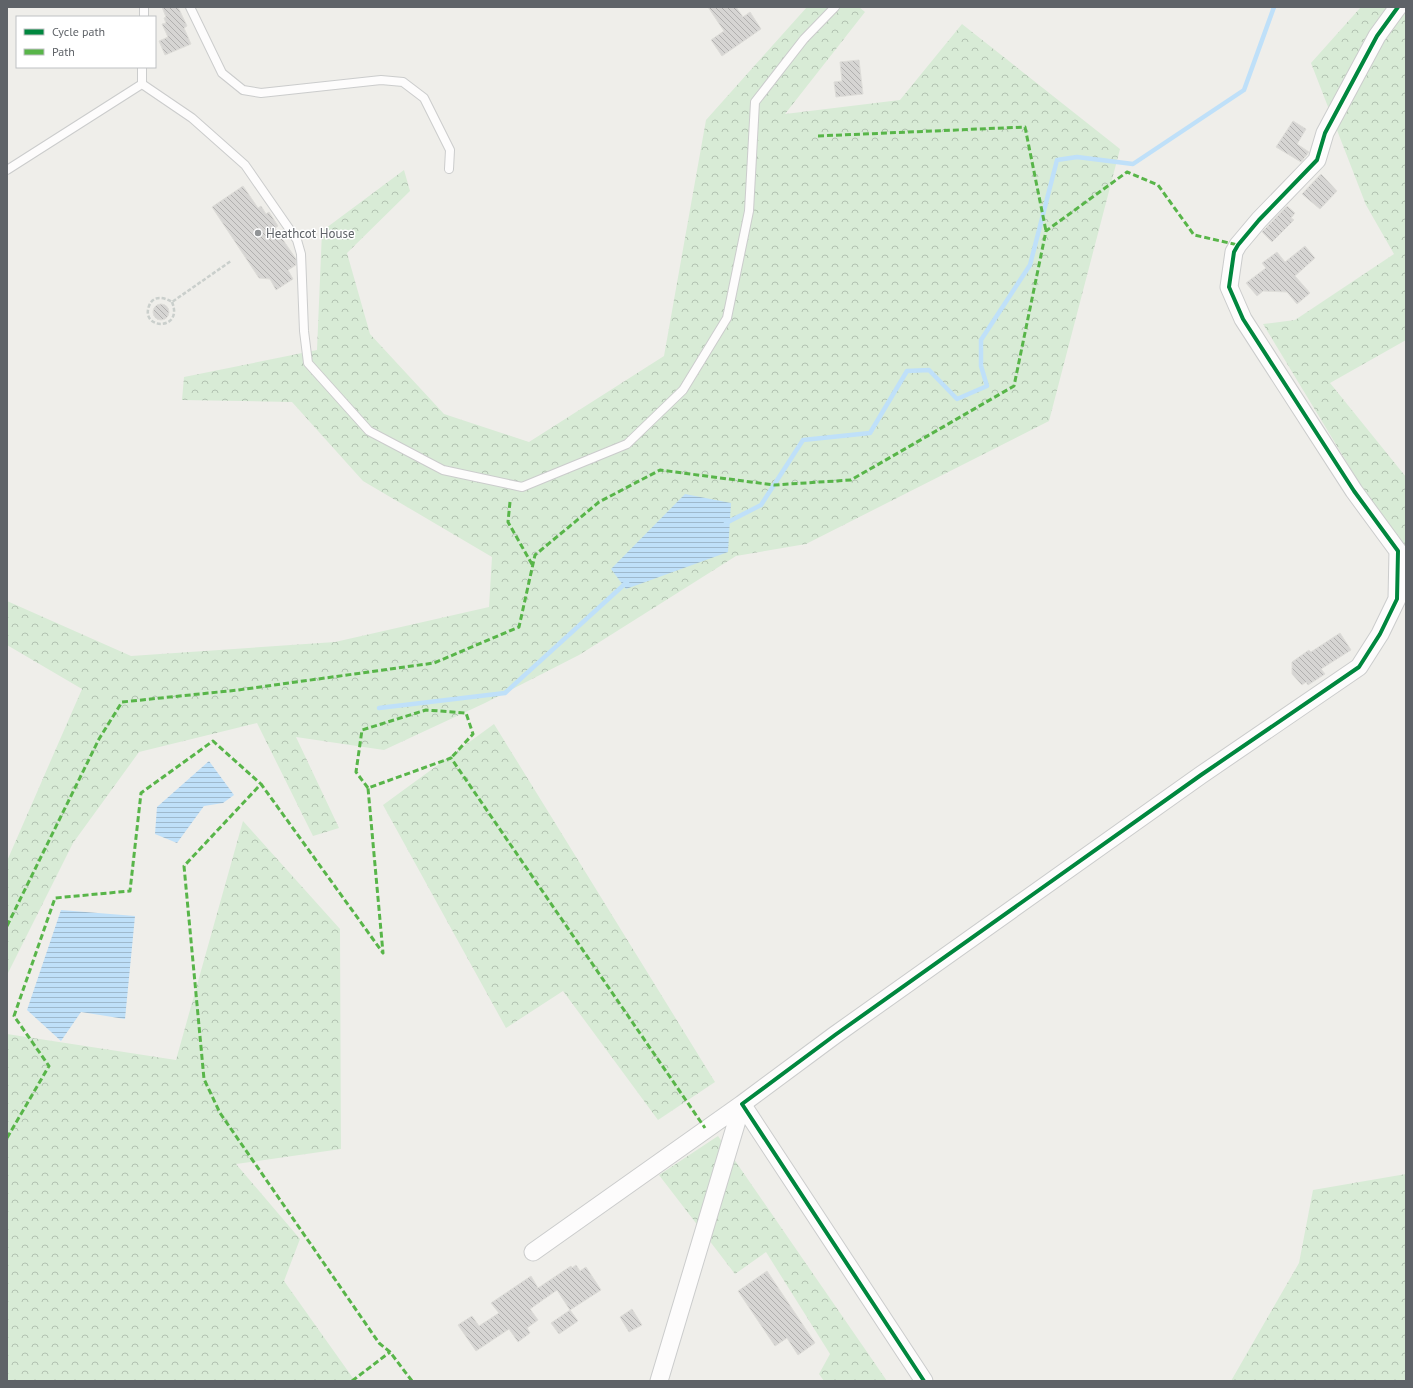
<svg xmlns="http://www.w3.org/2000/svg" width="1413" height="1388" font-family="'PT Sans',sans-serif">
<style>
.forest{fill:url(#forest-crowns)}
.water{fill:url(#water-rules)}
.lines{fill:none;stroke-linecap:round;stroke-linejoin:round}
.stream{stroke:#bfe0f9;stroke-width:4.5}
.building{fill:url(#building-back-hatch);stroke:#deddd9}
.service-casing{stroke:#cbcccc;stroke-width:10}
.minor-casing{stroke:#cbcccc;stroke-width:19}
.path{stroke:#cacfcc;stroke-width:2.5;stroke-dasharray:4 2;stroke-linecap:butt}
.service{stroke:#fdfcfc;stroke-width:8}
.minor{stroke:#fdfcfc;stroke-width:17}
.quiet{stroke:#58b549;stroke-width:3;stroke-dasharray:6 3;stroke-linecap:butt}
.cycleway-casing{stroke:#fff;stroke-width:6}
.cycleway{stroke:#00873e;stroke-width:4}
.poi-dot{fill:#919496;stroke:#fff;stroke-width:1.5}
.labels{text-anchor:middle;stroke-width:3;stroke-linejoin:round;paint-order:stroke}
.poi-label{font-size:13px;fill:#5f6368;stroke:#fff;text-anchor:start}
</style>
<defs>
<pattern id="forest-crowns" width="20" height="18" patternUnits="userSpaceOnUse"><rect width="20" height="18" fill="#d8ebd6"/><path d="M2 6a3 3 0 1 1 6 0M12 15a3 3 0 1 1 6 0" fill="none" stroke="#b2c2b1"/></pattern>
<pattern id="water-rules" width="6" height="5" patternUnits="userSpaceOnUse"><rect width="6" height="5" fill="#bfe0f9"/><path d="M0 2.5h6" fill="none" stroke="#9eb9cd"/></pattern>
<pattern id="building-back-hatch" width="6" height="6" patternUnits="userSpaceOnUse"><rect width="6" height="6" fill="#d6d5d3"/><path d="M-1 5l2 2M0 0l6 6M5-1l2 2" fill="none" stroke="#b1b0af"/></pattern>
</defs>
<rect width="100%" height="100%" fill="#efeeea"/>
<path class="forest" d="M807 7H859L865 12 785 114 900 100 962 24 1120 149 1049 421 806 544 736 556 579 655 485 703 384 750 296 737 339 828 313 836 257 723 139 752 73 843 7 975V861L82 689 7 645V601L131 656 335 642 489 607 492 557 363 481 292 402 182 400 184 377 317 350 322 231 404 170 410 191 347 253 370 334 444 414 529 442 664 356 706 120Z
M1361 7H1406V340L1330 383 1406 477V560L1263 324 1295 320 1394 254 1366 205 1311 63Z
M494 724 715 1082 658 1120 563 991 506 1028 383 805Z
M243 821 340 929 341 1149 236 1164 300 1239 284 1281 355 1381H7V1034L176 1060Z
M718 1136 887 1381H824L819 1374 830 1354 766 1252 735 1274 659 1175Z
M1406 1174V1381H1231L1299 1263 1313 1190Z"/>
<path class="water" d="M685 494 731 503 728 552 626 589 611 569Z
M209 761 234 795 223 803 204 806 177 843 155 834 157 807Z
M61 910 135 916 125 1019 81 1012 61 1041 27 1010Z"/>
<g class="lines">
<path class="stream" d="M726 523 761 505 803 440 870 433 907 371 929 370 957 399 987 386 981 366V340L1030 265 1057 160 1077 157 1133 164 1244 90 1274 7
M379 708 505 693 627 582"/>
</g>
<path class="building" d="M162 7H178L187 26 184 28 191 44 165 55 159 41 168 37 162 24 166 23 164 18 166 17Z
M708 7H736L743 17 750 12 761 29 722 56 711 40 724 31Z
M859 60 863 94 836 97 834 82 842 81 840 62Z
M1293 121 1306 129 1297 144 1309 152 1301 162 1276 147Z
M1321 174 1337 191 1320 209 1302 194Z
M243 186 258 208 261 206 266 214 269 212 278 226 275 228 296 259V265L288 270 293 279 276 290 270 279 259 278 212 207Z
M1287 206 1295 213 1291 218 1294 220 1272 242 1262 232Z
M1305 246 1315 258 1295 276 1310 293 1297 304 1287 292 1263 291 1257 296 1246 283 1266 268 1262 263 1277 252 1285 262Z
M153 312a8 8 0 1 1 16 0a8 8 0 1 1-16 0Z
M1340 633 1351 650 1321 669 1325 674 1308 685 1306 682 1302 685 1292 674V662L1309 650 1311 652Z
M576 1265 580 1271 586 1267 601 1290 570 1310 578 1321 559 1334 551 1323 570 1310 557 1290 530 1309 538 1320 527 1328 530 1333 518 1342 509 1329 476 1351 458 1325 472 1316 479 1326 499 1313 491 1303 531 1276 538 1288 571 1266 572 1268Z
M767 1271 815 1343 798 1355 787 1338 775 1346 738 1291Z
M632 1309 642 1325 629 1332 620 1317Z"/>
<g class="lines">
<defs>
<path id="service" d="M190 7 222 73 243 90 261 93 381 80 403 82 424 98 450 150 449 169
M144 17V7
M142 67V84L192 118 245 165 297 240 301 254 304 331 308 363 369 431 443 470 522 487 627 444 683 390 727 318 749 211 755 102 804 39 835 7
M7 170 142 84"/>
<path id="minor" d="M533 1252 742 1104
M659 1381 742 1104
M924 1381 742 1104 835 1035 1201 775 1359 667 1380 634 1397 599 1398 551 1354 491 1243 319 1229 287 1234 252 1238 245 1259 220 1317 160 1325 133 1377 36 1398 7"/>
</defs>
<use href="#service" class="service-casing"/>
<use href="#minor" class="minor-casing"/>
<path class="path" d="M172 302C184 331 140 330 149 306 153 295 164 297 172 302L231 261"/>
<use href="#service" class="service"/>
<use href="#minor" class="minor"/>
<path class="quiet" d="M818 136 1025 127 1046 231
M510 502 508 522 533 566
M368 788 356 772 362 730 426 710 466 713 473 734 451 758
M7 926 99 739 122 702 238 690 434 663 519 627 535 555 599 502 660 470 774 485 851 480 1014 386 1046 231 1127 172 1158 185 1194 235 1238 245
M7 1138 49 1066 14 1016 55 898 130 891 141 793 213 741 261 784
M352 1381 390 1352
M412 1381 390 1352 379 1343 220 1113 204 1079 184 866 261 784 383 953 368 788 451 758 705 1128"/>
<defs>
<path id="cycleway" d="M924 1381 742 1104 835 1035 1201 775 1359 667 1380 634 1397 599 1398 551 1354 491 1243 319 1229 287 1234 252 1238 245 1259 220 1317 160 1325 133 1377 36 1398 7"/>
</defs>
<use href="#cycleway" class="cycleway-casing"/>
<use href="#cycleway" class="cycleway"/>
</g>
<circle class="poi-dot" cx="258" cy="233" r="4"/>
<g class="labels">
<g class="poi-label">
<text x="266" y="238">Heathcot House</text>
</g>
</g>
<rect width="1413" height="1388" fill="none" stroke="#5f6368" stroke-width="16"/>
<rect x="16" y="16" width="140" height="52" fill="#ffffff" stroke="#bfc1c3"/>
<rect x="24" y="29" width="20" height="6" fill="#00873e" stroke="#bfc1c3"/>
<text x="52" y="36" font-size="12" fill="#5f6368">Cycle path</text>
<rect x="24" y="49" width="20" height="6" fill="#58b549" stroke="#bfc1c3"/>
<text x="52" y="56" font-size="12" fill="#5f6368">Path</text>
</svg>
